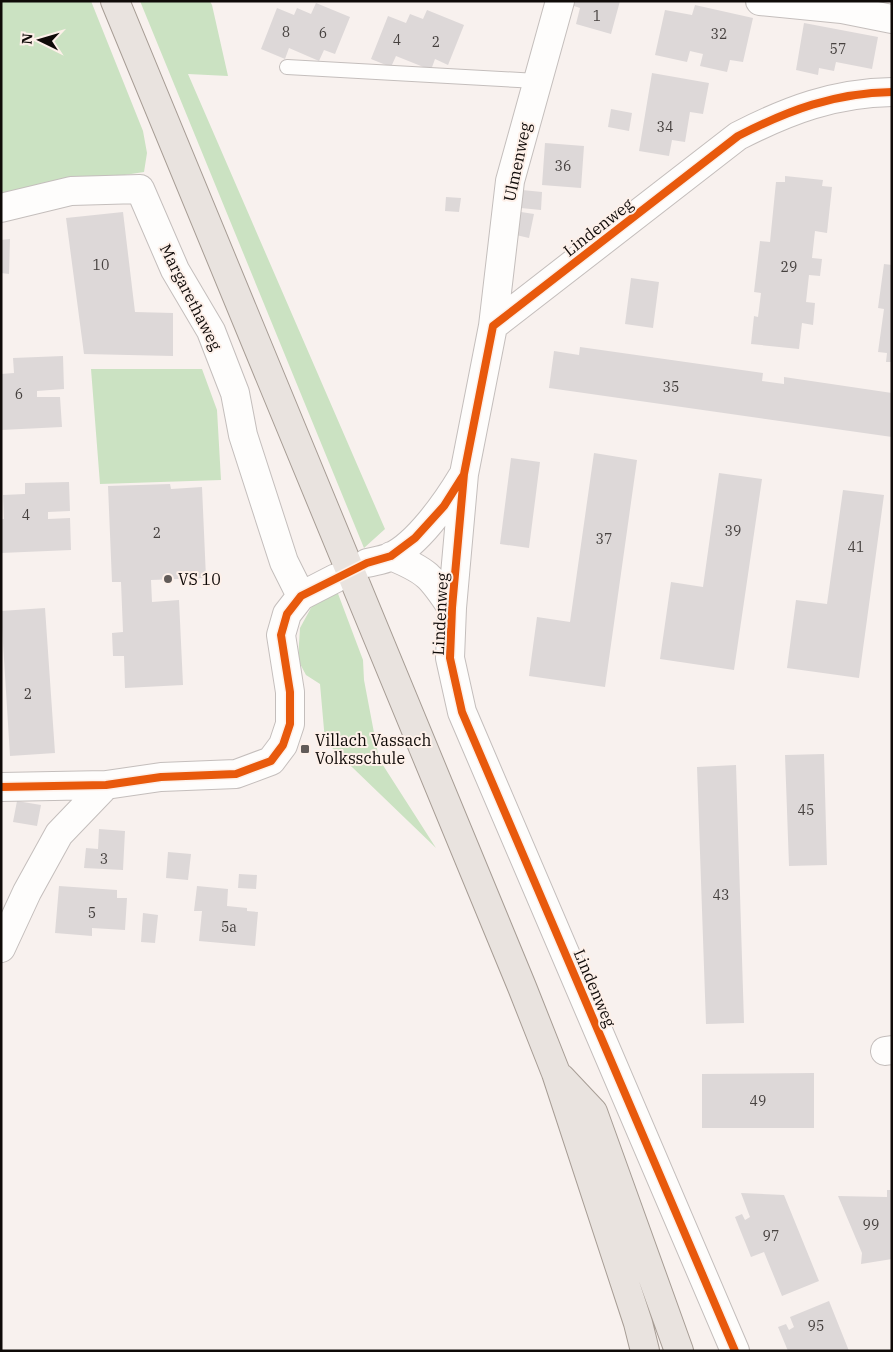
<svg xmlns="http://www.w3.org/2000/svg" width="893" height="1352" font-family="'IBM Plex Serif',serif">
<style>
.green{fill:#cbe2c2}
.building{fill:#ddd8d8}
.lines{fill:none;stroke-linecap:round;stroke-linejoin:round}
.lane-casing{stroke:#c4bebc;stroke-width:16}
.street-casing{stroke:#c4bebc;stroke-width:30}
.primary-casing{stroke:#a79d95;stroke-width:30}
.lane{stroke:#fefdfc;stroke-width:14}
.street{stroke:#fefdfc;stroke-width:28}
.primary{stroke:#e9e3df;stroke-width:28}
.cycleway-casing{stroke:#fdf0e9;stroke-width:11}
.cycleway{stroke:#e8590c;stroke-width:8}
.poi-dot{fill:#615b58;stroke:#fdf0e9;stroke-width:2}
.labels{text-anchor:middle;stroke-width:4;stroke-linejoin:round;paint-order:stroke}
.number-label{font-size:14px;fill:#46413f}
.street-label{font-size:16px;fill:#0f0a08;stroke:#fdf0e9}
.poi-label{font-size:16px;fill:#0f0a08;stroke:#fdf0e9;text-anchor:start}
</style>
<rect width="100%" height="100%" fill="#f8f1ee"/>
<path class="green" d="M1 1H91L143 131 147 153 144 172 1 194Z
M140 1H210L212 5 228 76 188 74 385 529 364 548Z
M91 369H202L217 410 221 480 100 484Z
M337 591 363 660 364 680 379 759 436 848 325 741 320 684 306 675 298 660 300 628 312 606Z"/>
<path class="building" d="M573 1H620L611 34 576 24 580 8 571 5Z
M316 3 350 17 335 54 324 50 319 61 289 48 285 59 261 49 277 8 294 15 297 8 311 14Z
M695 5 753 18 743 62 730 60 727 72 700 66 703 54 690 51 687 62 655 55 665 10 692 15Z
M427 10 464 25 448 65 435 59 431 70 396 56 391 67 371 59 388 16 406 23 410 14 423 19Z
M804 23 878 37 872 69 836 62 834 71 819 68 818 75 796 70Z
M652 73 709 83 703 114 690 112 685 142 672 140 669 156 639 151Z
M611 109 632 113 629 131 608 127Z
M545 143 584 146 581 188 542 185Z
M785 176 823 180 822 186 832 187 827 233 815 231 812 258 822 259 820 276 809 275 806 302 815 303 813 325 802 323 799 349 751 344 754 316 758 317 761 293 754 292 760 241 770 242 776 182H785Z
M522 190 542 192 541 210 521 208Z
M446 197 461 198 459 212 445 211Z
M123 212 135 312 173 313V356L84 354 66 218Z
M521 212 534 214 529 238 516 235Z
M10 239 9 274 1 273V240Z
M884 264 892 265V362H886L887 353 878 352 884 309 878 308Z
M631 278 659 282 653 328 625 324Z
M580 347 763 373 762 381 784 384V377L892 393V437L549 388 554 351 579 355Z
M63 356 64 389 37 391V397H60L62 427 1 430V374L14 373 13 358Z
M594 453 637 460 605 687 529 676 537 617 570 622Z
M511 458 540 462 529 548 500 544Z
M719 473 762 479 734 670 660 659 671 582 703 587Z
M69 482 70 511 48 512V519L70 518 71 550 1 553V519H4L3 495 25 494V483Z
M170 484 171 489 202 487 206 578 151 580 152 602 179 600 183 685 125 688 124 656H113L112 633 123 632 121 582H112L108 486Z
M843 490 884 495 859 678 787 668 796 600 827 604Z
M45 608 55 753 10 756 1 611Z
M824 754 827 865 789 866 785 755Z
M736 765 744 1023 706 1024 697 767Z
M17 801 41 805 37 826 13 822Z
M99 829 125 831 123 870 84 868 86 848 98 849Z
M168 852 191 854 188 880 166 878Z
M239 874 257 875 256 889 238 888Z
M59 886 117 890V898H127L125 930 92 928V936L55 933Z
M197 886 228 889 227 906 247 908V911L258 912 255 946 199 941 202 911H194Z
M143 913 158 915 155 943 141 942Z
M814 1073V1128H702V1074Z
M887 1190H892V1259L861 1264 862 1253 838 1196 887 1197Z
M741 1193 784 1195 819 1281 782 1296 764 1252 751 1257 735 1217 742 1214 745 1220 750 1217Z
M829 1301 849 1351H788L778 1327 786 1324 789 1330 794 1327 790 1317Z"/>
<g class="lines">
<defs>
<path id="lane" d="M287 67 537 81"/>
<path id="street" d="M760 1 842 9
M825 2 842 9 892 19
M1 208 71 191 140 189 175 270 211 331 235 393 243 435 284 562 301 596
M493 326 510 181 560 1
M391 556C427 571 431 576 452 608
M367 563C375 561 383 560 390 557 417 545 447 502 462 477
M1 787 106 785 161 777 236 774 271 761 283 745 290 724V692L281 635 287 614 301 596 336 578
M1 948 27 892 59 834 106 785
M885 1051 892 1050
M735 1351 462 712 450 658 452 608 464 474 493 326 738 136C789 110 834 93 892 92"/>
<path id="primary" d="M115 1 522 987 556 1073 638 1323 645 1351
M561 1078 593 1112 679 1351"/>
</defs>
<use href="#lane" class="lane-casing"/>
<use href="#street" class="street-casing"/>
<use href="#primary" class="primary-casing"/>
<use href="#lane" class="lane"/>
<use href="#street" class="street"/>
<use href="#primary" class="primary"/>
<defs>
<path id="cycleway" d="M1 787 106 785 161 777 236 774 271 761 283 745 290 724V692L281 635 287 614 301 596 367 563 391 556 415 538 444 506 463 476
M735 1351 462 712 450 658 452 608 464 474 493 326 738 136C789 110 834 93 892 92"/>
</defs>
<use href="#cycleway" class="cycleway-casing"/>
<use href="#cycleway" class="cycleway"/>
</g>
<g class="poi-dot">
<circle cx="168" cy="579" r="5"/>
<rect x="300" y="744" width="10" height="10" rx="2.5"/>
</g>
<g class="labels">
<g class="number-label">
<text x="597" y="21">1</text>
<text x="286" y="37">8</text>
<text x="323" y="38">6</text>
<text x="719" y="39">32</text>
<text x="397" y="45">4</text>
<text x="436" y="47">2</text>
<text x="838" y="54">57</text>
<text x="665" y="132">34</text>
<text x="563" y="171">36</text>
<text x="101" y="270">10</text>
<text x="789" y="272">29</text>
<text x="671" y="392">35</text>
<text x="19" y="399">6</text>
<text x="26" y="520">4</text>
<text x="733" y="536">39</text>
<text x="157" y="538">2</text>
<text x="604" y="544">37</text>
<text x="856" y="552">41</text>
<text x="28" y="699">2</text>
<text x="806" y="815">45</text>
<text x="104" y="864">3</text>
<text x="721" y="900">43</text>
<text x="92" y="918">5</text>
<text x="229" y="932">5a</text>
<text x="758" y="1106">49</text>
<text x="871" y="1230">99</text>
<text x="771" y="1241">97</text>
<text x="816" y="1331">95</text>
</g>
<g class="street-label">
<text transform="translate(517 162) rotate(-78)" y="6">Ulmenweg</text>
<text transform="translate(598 227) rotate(-38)" y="6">Lindenweg</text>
<text transform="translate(191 297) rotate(63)" y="6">Margarethaweg</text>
<text transform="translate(440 614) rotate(-87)" y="6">Lindenweg</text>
<text transform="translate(595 988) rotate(67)" y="6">Lindenweg</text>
</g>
<g class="poi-label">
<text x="178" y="585">VS 10</text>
<text x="315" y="746">Villach Vassach<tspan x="315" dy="18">Volksschule</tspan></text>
</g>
</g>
<rect width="893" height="1352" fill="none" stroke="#0f0a08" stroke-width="5"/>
<g transform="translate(40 40) rotate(275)" stroke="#fdf0e9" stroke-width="4" paint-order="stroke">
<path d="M0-4L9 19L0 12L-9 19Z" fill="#0f0a08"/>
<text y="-8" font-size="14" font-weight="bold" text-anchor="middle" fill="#0f0a08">N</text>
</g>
</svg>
